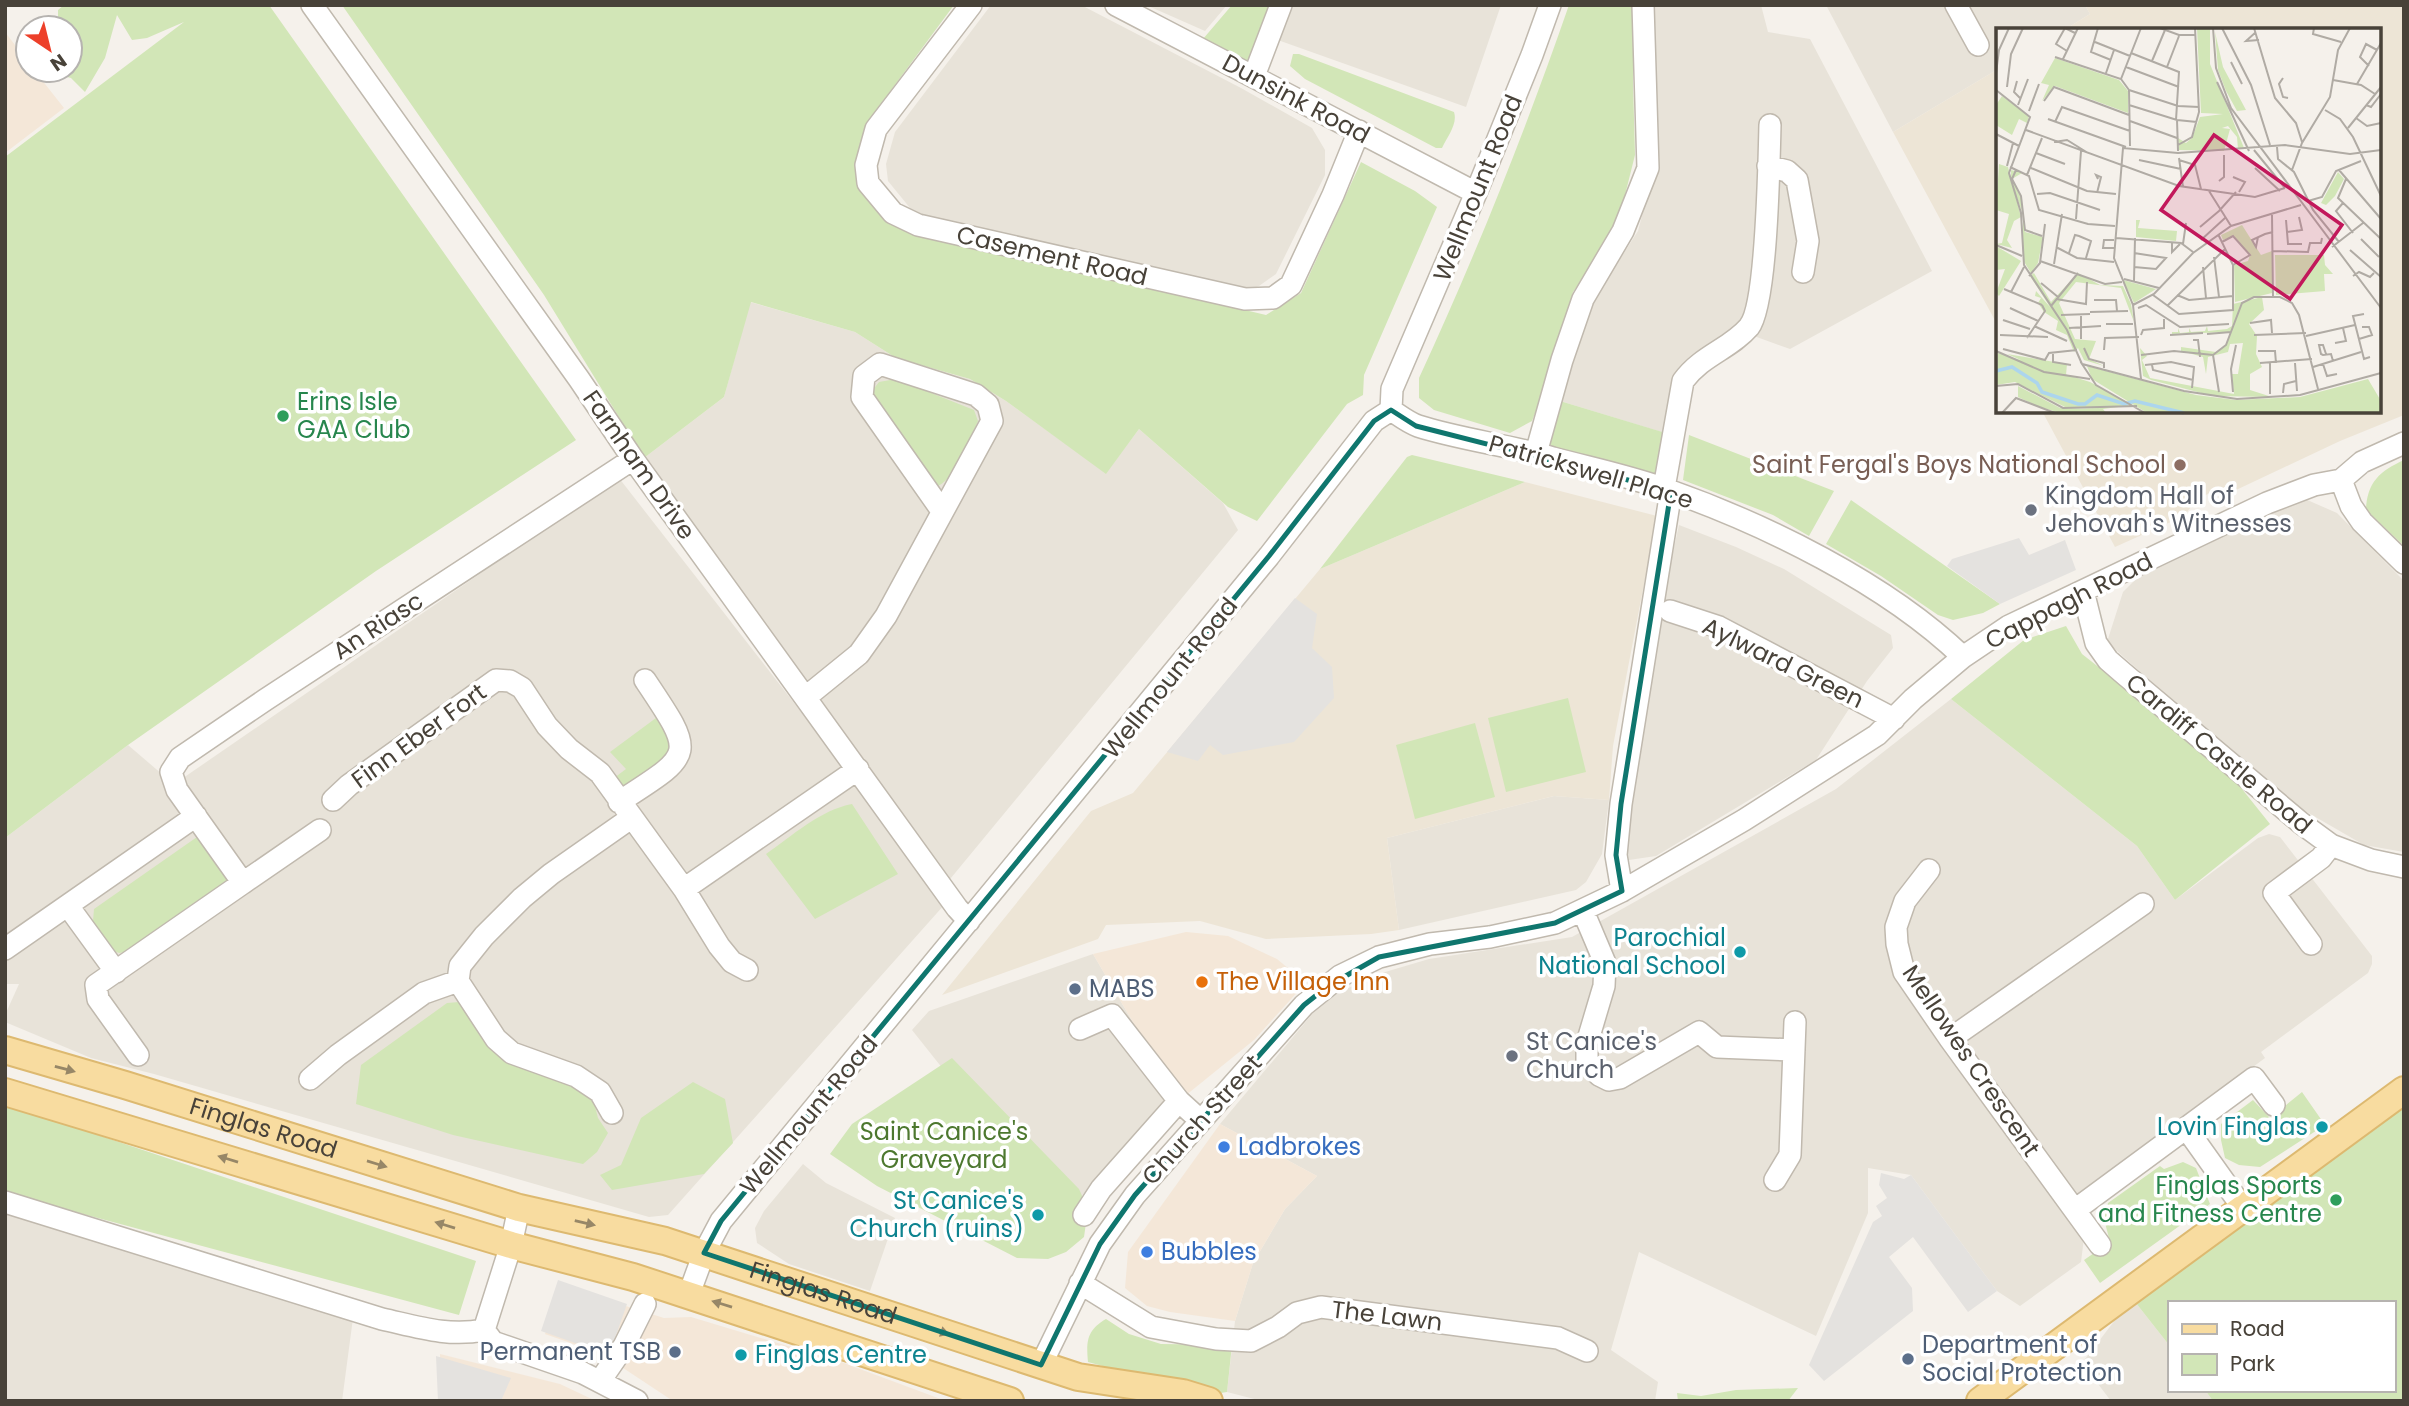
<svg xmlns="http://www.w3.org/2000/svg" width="2409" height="1406" font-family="Poppins,sans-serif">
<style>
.residential{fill:#e8e3d9}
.commercial{fill:#f4e7d8}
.education{fill:#ede5d6}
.green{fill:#d2e6b7}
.parking{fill:#e4e2df}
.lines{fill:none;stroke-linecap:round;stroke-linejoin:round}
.minor-casing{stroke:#c0b9ae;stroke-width:24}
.major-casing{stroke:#ddb970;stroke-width:30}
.minor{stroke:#fff;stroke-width:21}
.major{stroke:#f8dca0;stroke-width:26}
.oneway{fill:#978767}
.marked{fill:none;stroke:#0f766e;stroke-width:5;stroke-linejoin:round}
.leisure-dot{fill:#2e9e5b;stroke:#fff;stroke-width:2.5}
.education-dot{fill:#8d6e63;stroke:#fff;stroke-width:2.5}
.worship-dot{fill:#6b7280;stroke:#fff;stroke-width:2.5}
.culture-dot{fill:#0f9aa8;stroke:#fff;stroke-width:2.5}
.food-dot{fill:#e8710a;stroke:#fff;stroke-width:2.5}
.service-dot{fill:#5c6f8a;stroke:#fff;stroke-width:2.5}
.shop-dot{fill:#3f7fe0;stroke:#fff;stroke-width:2.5}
.labels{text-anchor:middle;stroke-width:7;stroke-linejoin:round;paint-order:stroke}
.street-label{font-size:24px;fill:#484239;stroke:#fff}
.leisure-label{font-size:24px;fill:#27864d;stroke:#fff;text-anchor:start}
.education-label{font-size:24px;fill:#785e54;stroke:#fff;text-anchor:end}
.worship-label{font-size:24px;fill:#5b616d;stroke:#fff;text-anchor:start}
.culture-label{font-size:24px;fill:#0d838f;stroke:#fff;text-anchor:end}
.food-label{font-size:24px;fill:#c56008;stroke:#fff;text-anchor:start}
.service-label{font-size:24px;fill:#4e5e75;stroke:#fff;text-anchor:start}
.park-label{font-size:24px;fill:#4d782f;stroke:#fff}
.shop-label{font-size:24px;fill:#366cbe;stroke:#fff;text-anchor:start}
.inset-river{fill:none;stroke:#acd5ed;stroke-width:3.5}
.inset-road{fill:none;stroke:#b0aba4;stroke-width:2}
.view{fill:#c2185b;fill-opacity:0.15;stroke:#c2185b;stroke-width:3.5}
.inset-edge{fill:none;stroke:#484239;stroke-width:3.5}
</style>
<rect width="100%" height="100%" fill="#f5f1eb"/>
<path class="residential" d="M991 5H1081L1241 88 1312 128 1325 150V175L1276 274 1259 286 1239 294 934 220 910 208 888 181 886 164 895 132Z
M1146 5H1227L1205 31Z
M1282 5H1501L1466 107 1269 37Z
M1653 5H1761L1768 32 1810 39 1932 271 1790 349 1743 332 1693 368 1668 434 1560 401 1588 309 1638 231 1654 171 1656 77Z
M1826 5H2085L2090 14 2064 30H1998V69L1893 132Z
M750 302 855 332 896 358 970 379 1006 401 1106 473 1139 429 1223 503 1238 530 946 884 644 458 724 397Z
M619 478 868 798 945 904 668 1215 649 1217 154 1074 91 1058 5 1022V1015L19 984H5V838L128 745 170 781 186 776Z
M2305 499 2337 513 2404 581V852L2364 845 2279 796 2107 642 2123 592 2145 570Z
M1679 525 1736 547 1784 569 1891 635 1893 648 1867 681 1816 760 1656 856 1629 860 1625 837 1669 570Z
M1951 699 2137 846 2175 900 2258 838 2269 834 2280 837 2372 956V964L2368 973 2261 1052 2265 1058 2090 1189 2081 1262 2020 1306 1997 1291 1911 1175 1868 1168V1213L1816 1336 1639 1252 1611 1350 1658 1382 1655 1401H1262L1227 1392 1235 1321 1253 1263 1285 1209 1317 1176 1220 1124 1324 1000 1375 975 1429 959 1572 937 1836 789Z
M1554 796 1609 800 1602 854 1586 882 1576 890 1399 930 1387 838Z
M1093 954 1144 1041 1185 1096 1075 1202 943 1069 912 1030 929 1011Z
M803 1164 826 1183 895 1218 870 1291 789 1264 757 1243 755 1228 764 1211Z
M5 1201 355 1303 342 1401H5Z
M2132 1298 2169 1345V1390H2205L2213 1401H2111L2082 1363Z"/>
<path class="commercial" d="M5 32 28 62V70H34L64 108 5 153Z
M1186 932 1228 936 1277 959 1300 978 1301 988 1254 1040 1185 1096 1144 1041 1093 954Z
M1220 1124 1317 1176 1285 1209 1253 1263 1235 1321 1170 1312 1147 1306 1125 1288 1128 1252Z
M565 1287 664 1318 691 1317 841 1362 946 1401H673L602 1354 545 1334Z
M440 1354 560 1384 596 1401H441Z"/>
<path class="education" d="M2085 5H2404V415L2340 441 2236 490 2219 489 2197 499 2184 516 2115 547 2042 411H2379V30H2064L2090 14Z
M1998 69V326L1893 132Z
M1525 482 1657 516 1613 746 1609 800 1554 796 1387 838 1399 930 1371 934 1266 939 1200 921 1106 925 1098 939 942 995 1091 811 1133 793 1320 569Z"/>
<path class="green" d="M64 5H269L576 440 376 571 128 745 5 838V157L184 22 147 38 132 40 117 15 105 58 85 92 71 78 59 75 57 70H70V28H58V10Z
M342 5H954L866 124 858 160 916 232 1266 315 1301 293 1361 162 1415 191 1437 207 1364 375 1363 395 1347 404 1257 521 1228 507 1139 429 1106 474 1006 401 970 379 896 358 855 332 751 302 724 397 644 458 544 295Z
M1232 5H1281L1254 75 1197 46Z
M1569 5H1634L1633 82 1635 155 1618 223 1591 267 1573 292 1547 382 1532 421 1510 433 1434 410 1419 398V378C1475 257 1525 132 1569 5Z
M1293 54H1299L1454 112C1458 124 1447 137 1442 148H1436L1305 79 1290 66Z
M896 379 974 410 978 421C970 439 955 482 935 487L876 404 872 391 879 382Z
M1560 401 1669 434 1664 488 1537 453Z
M1689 435 1834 491 1809 536 1773 515 1683 480Z
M1412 455 1525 482 1320 569 1407 457Z
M2404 460V542L2402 544 2366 510C2367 482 2380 471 2404 460Z
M1851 500 2000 604 1983 613 1953 620 1938 615 1881 576 1826 544Z
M2066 626 2082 654 2222 764 2270 824 2175 900 2137 846 1951 699 2024 640Z
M1568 698 1586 772 1506 792 1488 718Z
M660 715 673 746 662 764 624 790 614 778 626 769 610 752Z
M1475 723 1495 797 1415 819 1396 745Z
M852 804 898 874 815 919 766 854C792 836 820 810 852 804Z
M197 837H204L229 878 224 885 130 951 119 953 114 951 93 921 94 909Z
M459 1002 503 1058 562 1078 592 1094 598 1118 608 1133 597 1152 583 1164 453 1135 356 1104 361 1065 447 1003Z
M952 1058 1079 1189 1088 1209 1084 1237 1066 1252 1048 1259 1017 1258 877 1186 830 1154 852 1124Z
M693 1082 725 1099 733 1143 704 1174 612 1190 600 1175 621 1165 641 1118Z
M2302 1092 2325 1125 2260 1167 2239 1165 2225 1158 2221 1140V1124L2253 1100 2270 1118Z
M2404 1103V1401H2213L2205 1390H2393V1303H2169V1345L2132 1298Z
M5 1104 476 1261 459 1315 5 1193Z
M2183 1162 2196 1168 2210 1204 2100 1283 2084 1260 2110 1242 2104 1219 2108 1203 2160 1166 2164 1169Z
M1106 1319 1129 1334 1161 1344 1232 1345 1227 1392 1208 1395 1088 1362C1086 1341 1087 1330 1106 1319Z
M1798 1388 1788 1401H1678L1677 1393 1701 1396 1736 1390Z"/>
<path class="parking" d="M2019 538 2029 555 2065 540 2076 570 2000 604 1947 566 1952 559Z
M1295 598 1317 614 1312 648 1332 667 1334 698 1294 742 1223 755 1210 745 1198 761 1167 752Z
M1881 1173 1904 1179 1911 1175 1997 1291 1968 1312 1913 1237 1889 1257 1912 1288 1913 1311 1824 1381 1809 1365 1873 1222 1882 1216 1876 1206 1887 1198 1879 1185Z
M558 1280 627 1304 609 1355 541 1331Z
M436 1356 511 1378 501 1401H438Z"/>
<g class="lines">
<defs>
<path id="minor" d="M312 5 579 379 633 459 957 908 969 921
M971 5 876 129 866 165 868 183 893 213 918 225 1245 299 1273 298 1291 285 1333 195 1359 131
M1116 5 1476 193
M1956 5 1978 45
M1254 76 1281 5
M1768 166 1787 171 1797 180 1808 241 1803 272
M1391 410C1400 416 1409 423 1418 426 1462 440 1509 445 1553 458 1590 468 1629 476 1665 489 1765 524 1886 583 1963 657
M1391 410 1392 389 1476 193 1532 55 1550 5
M1536 453 1562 360 1583 299 1623 231 1648 168 1643 5
M2341 480 2351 506 2362 522 2404 563
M1664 488 1683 381C1702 355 1730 349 1749 327 1767 305 1769 160 1770 125
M2083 591 2096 643 2108 660 2123 673 2301 823 2331 845 2371 860 2404 867
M1670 611 1719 627 1894 719
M806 697 859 654 886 616 992 421 988 405 976 395 880 364 864 376 862 397 942 511
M333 800 349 785 496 680 510 681 522 688 547 726 569 749 600 773 684 889 719 946 732 962 747 970
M619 802C695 753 696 756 645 680
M1929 870 1905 901 1896 927 1897 944 1904 972 1950 1039 2100 1245
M243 883 320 830
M684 889 858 769
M1622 891 1616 855 1621 804 1671 491
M68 906 116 972
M1583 911 1605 963 1604 986 1587 1043V1060L1599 1075 1609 1080 1620 1078 1699 1032 1717 1047 1794 1050
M2311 944 2274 893 2321 858 2331 845
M5 949 196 816
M1080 1029 1112 1015 1179 1101 1201 1121
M1950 1039 2143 904
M138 1055 98 999 96 985 243 883 177 790 171 772 180 758 265 700 633 459
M310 1079 338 1055 424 993 458 981
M612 1113 600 1092 576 1076 512 1053 496 1039 458 981 460 966 484 936 522 898 551 874 631 818
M2186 1128 2243 1208
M1775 1180 1790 1155 1795 1022
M5 1202 382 1319C418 1327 448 1337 484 1330
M519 1208 511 1245 484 1330 493 1342 583 1373 637 1401
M2075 1210 2254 1078 2274 1105
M1084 1215 1101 1189 1179 1101
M1080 1283 1151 1327 1216 1339 1251 1341 1278 1327 1297 1313 1321 1307 1558 1338 1587 1351
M689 1294 704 1253 721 1221 1269 556 1374 421 1391 410
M1041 1365 1100 1244 1135 1195 1304 1005 1340 976 1379 957 1430 944 1490 937 1555 923 1622 891 1744 820 1877 735 1913 699 1963 657 2009 626 2267 503 2314 485 2341 480 2362 462 2404 443
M600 1381 624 1346 645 1304"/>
<g id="major">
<path id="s1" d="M5 1050 125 1085 519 1208 665 1241 1078 1377 1183 1393 1209 1401"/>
<path d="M5 1092 511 1245 633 1277 1010 1401"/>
<path d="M1980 1401 2404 1090"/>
</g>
</defs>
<use href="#minor" class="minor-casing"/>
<use href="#major" class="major-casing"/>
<use href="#minor" class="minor"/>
<use href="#major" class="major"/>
</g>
<defs><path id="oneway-solid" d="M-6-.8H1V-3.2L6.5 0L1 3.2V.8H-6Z" transform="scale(1.75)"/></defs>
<g class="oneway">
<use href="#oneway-solid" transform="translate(65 1069) rotate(15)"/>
<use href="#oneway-solid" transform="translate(228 1159) rotate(-163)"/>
<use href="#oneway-solid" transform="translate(377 1164) rotate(17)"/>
<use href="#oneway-solid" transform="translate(585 1223) rotate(13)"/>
<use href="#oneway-solid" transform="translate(445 1225) rotate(-163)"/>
<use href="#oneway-solid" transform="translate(722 1304) rotate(-163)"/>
<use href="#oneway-solid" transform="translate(939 1331) rotate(18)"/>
</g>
<path class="marked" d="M1391 410 1416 426 1671 491 1621 804 1616 855 1622 891 1555 923 1379 957 1328 986 1304 1005 1135 1195 1100 1244 1041 1365 704 1253 721 1221 1269 556 1374 421Z"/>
<g class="leisure-dot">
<circle cx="283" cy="416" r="7"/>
<circle cx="2336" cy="1200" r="7"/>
</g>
<circle class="education-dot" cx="2180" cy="465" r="7"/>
<g class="worship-dot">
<circle cx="2031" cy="510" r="7"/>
<circle cx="1512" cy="1056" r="7"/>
</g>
<g class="culture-dot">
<circle cx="1740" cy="952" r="7"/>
<circle cx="2322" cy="1127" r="7"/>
<circle cx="1038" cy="1215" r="7"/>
<circle cx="741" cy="1355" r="7"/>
</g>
<circle class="food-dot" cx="1202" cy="982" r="7"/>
<g class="service-dot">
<circle cx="1075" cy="989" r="7"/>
<circle cx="675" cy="1352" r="7"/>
<circle cx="1908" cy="1359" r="7"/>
</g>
<g class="shop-dot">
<circle cx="1224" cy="1147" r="7"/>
<circle cx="1147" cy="1252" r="7"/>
</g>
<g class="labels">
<g class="street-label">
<text transform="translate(1296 99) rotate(28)" y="8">Dunsink Road</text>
<text transform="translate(1478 188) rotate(-68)" y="8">Wellmount Road</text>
<text transform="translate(1052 256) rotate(13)" y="8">Casement Road</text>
<text transform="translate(639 465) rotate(55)" y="8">Farnham Drive</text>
<text transform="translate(1591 472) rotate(16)" y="8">Patrickswell Place</text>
<text transform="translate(2069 601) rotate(-27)" y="8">Cappagh Road</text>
<text transform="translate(378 626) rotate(-33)" y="8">An Riasc</text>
<text transform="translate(1783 663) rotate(26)" y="8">Aylward Green</text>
<text transform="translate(1170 678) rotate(-51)" y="8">Wellmount Road</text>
<text transform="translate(419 736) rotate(-36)" y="8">Finn Eber Fort</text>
<text transform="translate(2219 754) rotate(40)" y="8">Cardiff Castle Road</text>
<text transform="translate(1971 1061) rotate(56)" y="8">Mellowes Crescent</text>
<text transform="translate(809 1115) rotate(-50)" y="8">Wellmount Road</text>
<text transform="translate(1202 1120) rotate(-48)" y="8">Church Street</text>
<text dy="8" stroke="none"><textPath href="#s1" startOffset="270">Finglas Road</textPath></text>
<text dy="8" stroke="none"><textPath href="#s1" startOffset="854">Finglas Road</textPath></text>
<text transform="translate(1387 1316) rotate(7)" y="8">The Lawn</text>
</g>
<g class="leisure-label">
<text x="297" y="410">Erins Isle<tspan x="297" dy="28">GAA Club</tspan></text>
<text x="2322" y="1194" text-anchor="end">Finglas Sports<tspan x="2322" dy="28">and Fitness Centre</tspan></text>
</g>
<g class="education-label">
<text x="2166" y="473">Saint Fergal's Boys National School</text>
</g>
<g class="worship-label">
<text x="2045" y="504">Kingdom Hall of<tspan x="2045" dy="28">Jehovah's Witnesses</tspan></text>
<text x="1526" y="1050">St Canice's<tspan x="1526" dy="28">Church</tspan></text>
</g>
<g class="culture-label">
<text x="1726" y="946">Parochial<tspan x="1726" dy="28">National School</tspan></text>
<text x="2308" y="1135">Lovin Finglas</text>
<text x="1024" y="1209">St Canice's<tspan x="1024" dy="28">Church (ruins)</tspan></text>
<text x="755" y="1363" text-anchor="start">Finglas Centre</text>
</g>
<g class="food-label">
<text x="1216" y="990">The Village Inn</text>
</g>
<g class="service-label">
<text x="1089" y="997">MABS</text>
<text x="1922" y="1353">Department of<tspan x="1922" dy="28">Social Protection</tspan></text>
<text x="661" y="1360" text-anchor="end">Permanent TSB</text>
</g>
<g class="park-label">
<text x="944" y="1140">Saint Canice's<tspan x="944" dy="28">Graveyard</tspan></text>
</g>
<g class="shop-label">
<text x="1238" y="1155">Ladbrokes</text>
<text x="1161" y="1260">Bubbles</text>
</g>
</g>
<g transform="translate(1996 28)">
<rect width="385" height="385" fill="#f5f1eb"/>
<path d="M201 0H214V36L248 120 242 121 241 109 232 98 226 100 234 101 228 123 183 122 182 110 190 115 196 110 204 89 227 86 205 85ZM219 4 227 39 250 82 241 83 230 63 222 42ZM59 30 123 52 132 63V85L59 58 46 73 53 57 45 55ZM6 68 33 88 31 95 23 91 16 107 0 97V77ZM3 136 12 139 25 189 18 193 11 212 16 220 0 216 6 215 13 186 0 182ZM15 142 26 145 16 151 25 170 29 204 47 209 42 235 35 245 27 232V186L15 154ZM342 144 348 151 339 168 330 177 325 175ZM140 192H144L142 200 181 203 180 213 140 209ZM246 197 265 227 276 223V265L239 274 238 237 252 233 254 227 238 208 227 212 225 207ZM0 218 25 233 3 268 0 265 9 241 0 242ZM279 227H328L329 237 337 246H328L329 263 280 267ZM38 245 55 274 82 245 104 257 127 258 135 276 138 294 125 260 80 254 63 275 79 311 100 313 93 331 108 338 88 332 82 320 78 324 71 307 60 302 62 293 48 284 42 275 45 270 39 268 40 263 54 279 34 248ZM127 252 160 261 138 275ZM266 269 268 282 253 296 261 308 260 326 266 339 254 346V362L276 369 217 368 155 352 147 348 144 320 151 328 146 332 154 350 238 366 236 346H242L247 315 234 316 232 324 212 329 210 346 207 329 185 323V319L220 324 230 317 235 304 176 306V304H182V300L184 305 193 304V300L195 304 209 303 211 298 212 303 231 301 236 298 237 276ZM2 325 94 354 137 377 107 381 110 385H64L41 378 22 369V358L64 380 102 381 69 379 19 354 0 357ZM11 326 71 336 70 347 48 342ZM91 338 200 367 240 372 304 369 372 351 385 373V385H151L96 351Z" fill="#d2e6b7"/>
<path class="inset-river" d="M0 343 16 339 41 355 46 364 82 376H89L101 367 128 376 139 373 188 385"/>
<path class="inset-road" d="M102 0 95 24 115 32M164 0 183 7H199M217 0 220 40 235 80 385 280M226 0 255 57 274 117M258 0 279 70 300 95 306 114M318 0 317 6 345 14M260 4 250 13 263 12M99 14 134 28M71 23 60 16 69 0 79 5M135 25 183 44 180 92M59 29 125 51 133 62 134 118M67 31 82 0M156 33 169 2M235 34 246 56M373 38 364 29 370 16 381 22M130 39 183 59M171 39 183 8M0 45 3 22 13 0M110 45 118 22M287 50 283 56 287 69 292 70M125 51 145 0M337 52 365 57 379 66M21 53 18 64 25 71M221 54 253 123M361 56 385 15M11 59 15 26 27 0M0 62 34 89 13 145 25 185 28 237 71 302 86 336M133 62 182 78 203 79M48 73 58 59 133 87M22 77 32 51M133 77 181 92 201 94M370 77 375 79 385 66M329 82 344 91 357 109 385 168M33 83 43 56M360 90 371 98 385 95M52 91 130 119M181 92 182 123M134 93 181 110M59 94 66 79 134 103M352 100 385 59M30 102 183 158 259 169 289 160M0 106 23 118M58 114 71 112 92 125M182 117 196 109 203 84 199 0M281 119 282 131 298 144 317 182 343 214M258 122 289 160M40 125 69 136M183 130 187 159M143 132 185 141M183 132 199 137 205 161M11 138 17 115M14 139 33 148 43 182 92 196 119 198M35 140 91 163 120 166M259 140 284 163M20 142 16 151 25 168 29 202 46 208M296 142 306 115 334 69 342 22 354 0M343 142 385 191M31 147 46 110M237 149 249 154 243 164M350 151 342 170 385 211M223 153 228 149V127M213 163 235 198M101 165 105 149 100 147 102 151M41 166 54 165 104 182M312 173 326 169 340 143 365 133M347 175 340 183 357 205M223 183 240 164M276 187 277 269M80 191 85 123M290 192 292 216H306M204 199 223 183M291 204 306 202 303 189M262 209 260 219 256 212 269 206 277 204M120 210 185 215 197 224M365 211 383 229M205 212 229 190M176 214V224L184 216M226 214 237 208 254 227 237 237M187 216 190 195M0 217 26 228M60 219 81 230 118 234M336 219 367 195M118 220H107L108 212H118M354 222 385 249M277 223 312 224 314 215H325L326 210M73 225 79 207 83 208 95 213 90 230M218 229 223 269M44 233 109 256 126 254M58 236 66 186M138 239 160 241 170 230 138 225M207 239 210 270M33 248 44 235 49 196M357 248 363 244 374 249 378 245M128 251 163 260M138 253 139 210M45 255 62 269M8 261 46 277M15 264 28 239M157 267 183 286 237 282V237L222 206M181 267 193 272 237 268M60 271 90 276 91 254M98 272H120L121 283M137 277 158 266 197 225 235 198 305 177M55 278 82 245M171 278 229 221M14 280 42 293M142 280 150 277 184 299 233 296M94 284 132 283M368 286 357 288 368 331 374 329M65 287 94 286M7 292 34 301M254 295 275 292 276 305M110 296H137M38 298 71 313M73 300 105 298M211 306 235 304M4 307 52 309M145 307 147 302 168 300V291M174 307 207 305M258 307 310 305M310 308 359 297M31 310 49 283 46 277M85 311V288M363 311 376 307 373 299H366M197 312H202L204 329M339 315 350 313 347 300M88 320 93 331 108 335V340M7 321 49 332 53 325 81 322M108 322 109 310 143 309M0 323 48 344 94 351M262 323H279L280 335M57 326V334L75 337M330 326 327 317H323L325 326 327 327 335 326 337 333M145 327 178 323 217 327 230 317 246 275 258 269H284L296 275 303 287 322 361M217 327 223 364M264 335 316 331M274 335V366M299 335 301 363M327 336 331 348 341 346M149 337 175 334 198 339 196 360M156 337 157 342 197 352M317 339 365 324M145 351 137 277 118 230 127 120 182 125 289 117 354 126 385 122M0 358 22 356 67 380 141 378M237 364 235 341 240 317M287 365 288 356 300 353M6 385 20 370 59 385M149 385 100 357 86 336 188 363 241 371 304 367 385 345"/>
<path class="view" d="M218 107 346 197 294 271 165 182Z"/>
<rect width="385" height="385" class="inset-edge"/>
</g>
<rect width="2409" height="1406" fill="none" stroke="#484239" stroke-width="14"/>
<rect x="2168" y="1301" width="228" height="91" fill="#ffffff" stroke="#b6b3b0" stroke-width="2"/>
<rect x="2182" y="1324" width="35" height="10" fill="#f8dca0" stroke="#b6b3b0" stroke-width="2"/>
<text x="2230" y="1336" font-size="21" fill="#484239">Road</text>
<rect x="2182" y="1354" width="35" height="21" fill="#d2e6b7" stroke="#b6b3b0" stroke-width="2"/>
<text x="2230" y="1371" font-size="21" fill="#484239">Park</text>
<g transform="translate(49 49) rotate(145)"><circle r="33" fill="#ffffff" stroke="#b6b3b0" stroke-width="2"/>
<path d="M0-5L12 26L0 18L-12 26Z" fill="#ed402a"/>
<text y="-10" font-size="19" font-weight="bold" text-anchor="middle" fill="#484239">N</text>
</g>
</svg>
